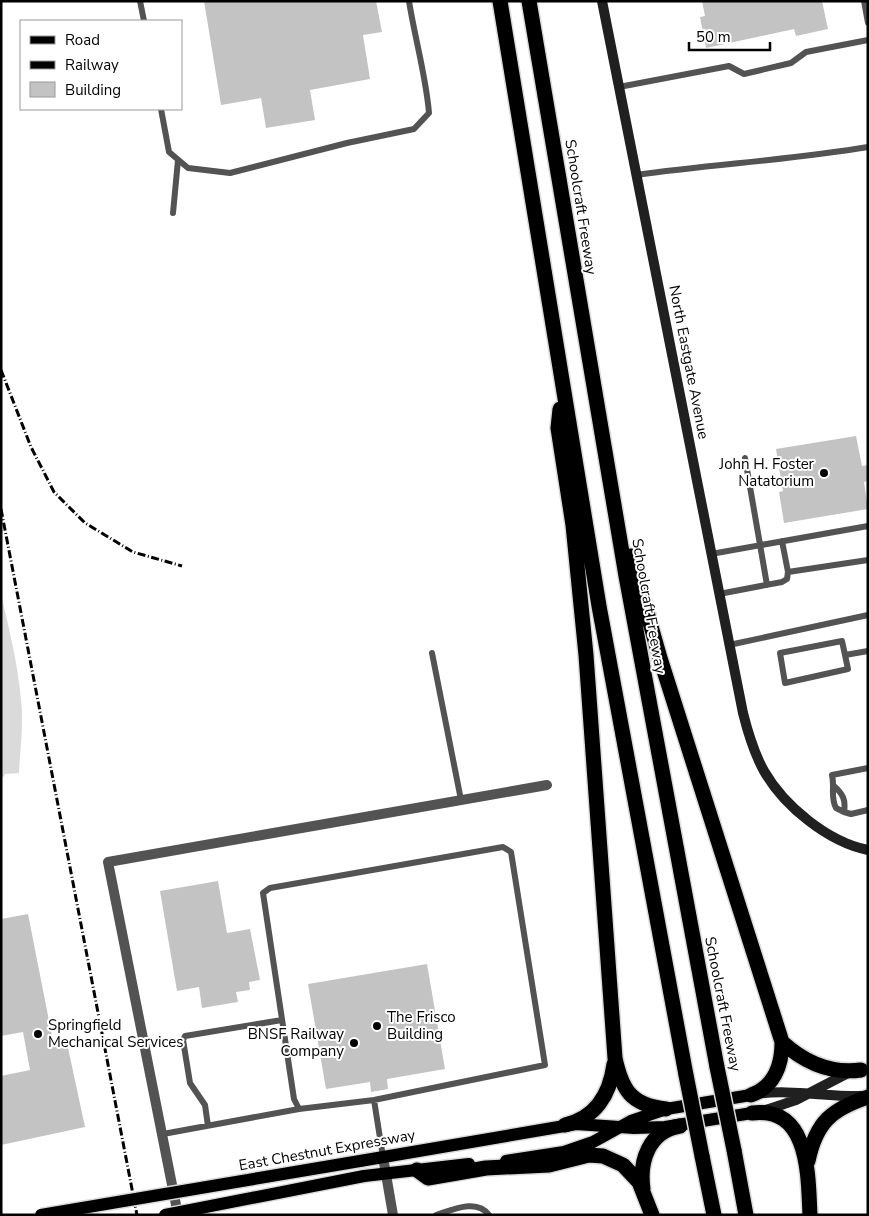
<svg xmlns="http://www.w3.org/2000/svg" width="869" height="1216" font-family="'Nunito Sans',sans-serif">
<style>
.green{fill:#dadada}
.building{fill:#c3c3c3}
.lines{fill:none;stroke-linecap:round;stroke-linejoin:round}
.primary-casing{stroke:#dbdbdb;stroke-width:15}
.highway-casing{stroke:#dbdbdb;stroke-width:18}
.lane{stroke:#535353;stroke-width:6}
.street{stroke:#535353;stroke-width:10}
.secondary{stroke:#202020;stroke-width:10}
.primary{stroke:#000;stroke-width:12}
.highway{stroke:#000;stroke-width:15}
.rail{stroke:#000;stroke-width:3;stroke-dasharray:8 2.5 1 2.5;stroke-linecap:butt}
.primary-bridge-casing{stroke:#dbdbdb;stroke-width:15;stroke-linecap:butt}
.highway-bridge-casing{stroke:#dbdbdb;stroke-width:18;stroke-linecap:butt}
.primary-bridge{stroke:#000;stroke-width:12}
.highway-bridge{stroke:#000;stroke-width:15}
.poi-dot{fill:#000;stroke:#fff;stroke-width:2}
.labels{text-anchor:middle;stroke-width:4;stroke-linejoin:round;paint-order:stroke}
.street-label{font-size:15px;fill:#000;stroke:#fff}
.poi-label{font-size:15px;fill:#000;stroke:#fff;text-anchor:end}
</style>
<rect width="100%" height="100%" fill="#fff"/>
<path class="green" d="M1 594C9 629 18 664 21 700 24 724 20 749 19 773L5 774 1 781Z"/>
<path class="building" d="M204 1H376L382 32 363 35 370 79 310 90 315 120 266 128 261 98 221 105Z
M702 1H822L828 29 796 36 794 29 706 48 700 17 705 16Z
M856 436 862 466 868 465V481L864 482 868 509 784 523 779 492 783 491 776 449Z
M218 881 227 933 250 929 260 980 249 982 250 990 236 992 238 1002 202 1008 199 987 177 991 160 891Z
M28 914 54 1046 67 1043 85 1127 1 1145V1076L30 1070 23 1032 1 1036V919Z
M427 964 445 1069 387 1079 388 1089 371 1092 370 1082 326 1089 308 984Z"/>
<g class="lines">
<defs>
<path id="primary" d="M360 1161 576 1124 634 1128 665 1127 752 1113
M506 1161 564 1152 593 1142 631 1121 666 1109 751 1095
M364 1176 469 1164"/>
<path id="highway" d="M500 1 599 606 686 1075
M529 1 626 576 717 1067
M560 409 558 428 573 525 586 655 615 1058C622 1090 631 1105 666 1109
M631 556 660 658 782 1042C782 1065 774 1087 751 1095
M782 1042C805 1063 830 1074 861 1070
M752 1113C810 1106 808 1176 810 1215
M565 1125C596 1118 610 1094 614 1064
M734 1150 746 1215
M702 1156 714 1215
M808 1161C816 1122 832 1109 868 1097
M417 1170 428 1178 486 1168 549 1165 589 1155 603 1156 623 1165 639 1182 652 1215
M643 1189C639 1161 649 1131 680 1126"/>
</defs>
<use href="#primary" class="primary-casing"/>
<use href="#highway" class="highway-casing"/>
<path class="lane" d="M140 1 144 21
M864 1 868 23
M619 87 729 66 744 74 791 63 806 52 868 40
M161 109 169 152 188 168 230 173 347 143 414 129 429 113C426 76 415 39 409 1
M636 175C713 164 791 160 868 147
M173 213 178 160
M745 458 767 585
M782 541 788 572
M711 554 868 526
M719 594 782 582 787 579 788 572 868 560
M842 641 848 669 785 683 780 653Z
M729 645 868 615
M432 653 461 800
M845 655 868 651
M834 786C843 794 846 800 844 812L851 814 868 810
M844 812 836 808C830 796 835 788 832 775L868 768
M374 1100 383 1157
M208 1126 205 1105 190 1083 183 1040 185 1036 282 1020
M163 1134 299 1109 374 1100 545 1065 511 852 503 847 270 888 263 893 294 1099 299 1109
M436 1215C452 1210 477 1198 489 1215"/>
<path class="street" d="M383 1157 393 1215
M178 1215 108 862 547 785"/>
<path class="secondary" d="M602 1 743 713C748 733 754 753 764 771 784 806 828 842 868 850
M756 1094C790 1089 827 1097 862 1096
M763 1111 796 1100 850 1072"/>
<use href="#primary" class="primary"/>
<use href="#highway" class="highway"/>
<path class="rail" d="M1 370 31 447 54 492 85 523 133 552 182 566
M1 509 137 1215"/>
<defs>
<path id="primary-bridge" d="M41 1215 360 1161
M165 1215 364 1176"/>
<path id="highway-bridge" d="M717 1067 734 1150
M686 1075 702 1156"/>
</defs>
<use href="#primary-bridge" class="primary-bridge-casing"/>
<use href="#highway-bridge" class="highway-bridge-casing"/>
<use href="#primary-bridge" class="primary-bridge"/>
<use href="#highway-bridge" class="highway-bridge"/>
</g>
<g class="poi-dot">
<circle cx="824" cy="473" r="5"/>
<circle cx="377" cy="1026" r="5"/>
<circle cx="38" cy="1034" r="5"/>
<circle cx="354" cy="1043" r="5"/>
</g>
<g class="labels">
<g class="street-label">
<text transform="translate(581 207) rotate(81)" y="5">Schoolcraft Freeway</text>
<text transform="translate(689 362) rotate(79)" y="5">North Eastgate Avenue</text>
<text transform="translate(649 606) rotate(80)" y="5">Schoolcraft Freeway</text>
<text transform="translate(723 1004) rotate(79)" y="5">Schoolcraft Freeway</text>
<text transform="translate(327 1150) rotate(-10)" y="5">East Chestnut Expressway</text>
</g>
<g class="poi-label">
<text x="814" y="469">John H. Foster<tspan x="814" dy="17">Natatorium</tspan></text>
<text x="387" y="1022" text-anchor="start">The Frisco<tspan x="387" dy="17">Building</tspan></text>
<text x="48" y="1030" text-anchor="start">Springfield<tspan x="48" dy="17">Mechanical Services</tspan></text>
<text x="344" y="1039">BNSF Railway<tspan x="344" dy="17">Company</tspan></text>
</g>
</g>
<rect width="869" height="1216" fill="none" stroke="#000000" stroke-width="5"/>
<rect x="20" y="20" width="162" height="90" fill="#ffffff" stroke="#999999"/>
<rect x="30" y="36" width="25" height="8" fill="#000000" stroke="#999999"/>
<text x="65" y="45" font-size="15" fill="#000000">Road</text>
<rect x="30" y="61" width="25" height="8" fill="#000000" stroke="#999999"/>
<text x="65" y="70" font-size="15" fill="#000000">Railway</text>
<rect x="30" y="82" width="25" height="15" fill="#c3c3c3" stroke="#999999"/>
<text x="65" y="95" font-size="15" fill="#000000">Building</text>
<path d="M689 42v8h81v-8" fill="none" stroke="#000000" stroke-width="2.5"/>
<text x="696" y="42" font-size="15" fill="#000000" stroke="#ffffff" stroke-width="4" paint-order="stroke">50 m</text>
</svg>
